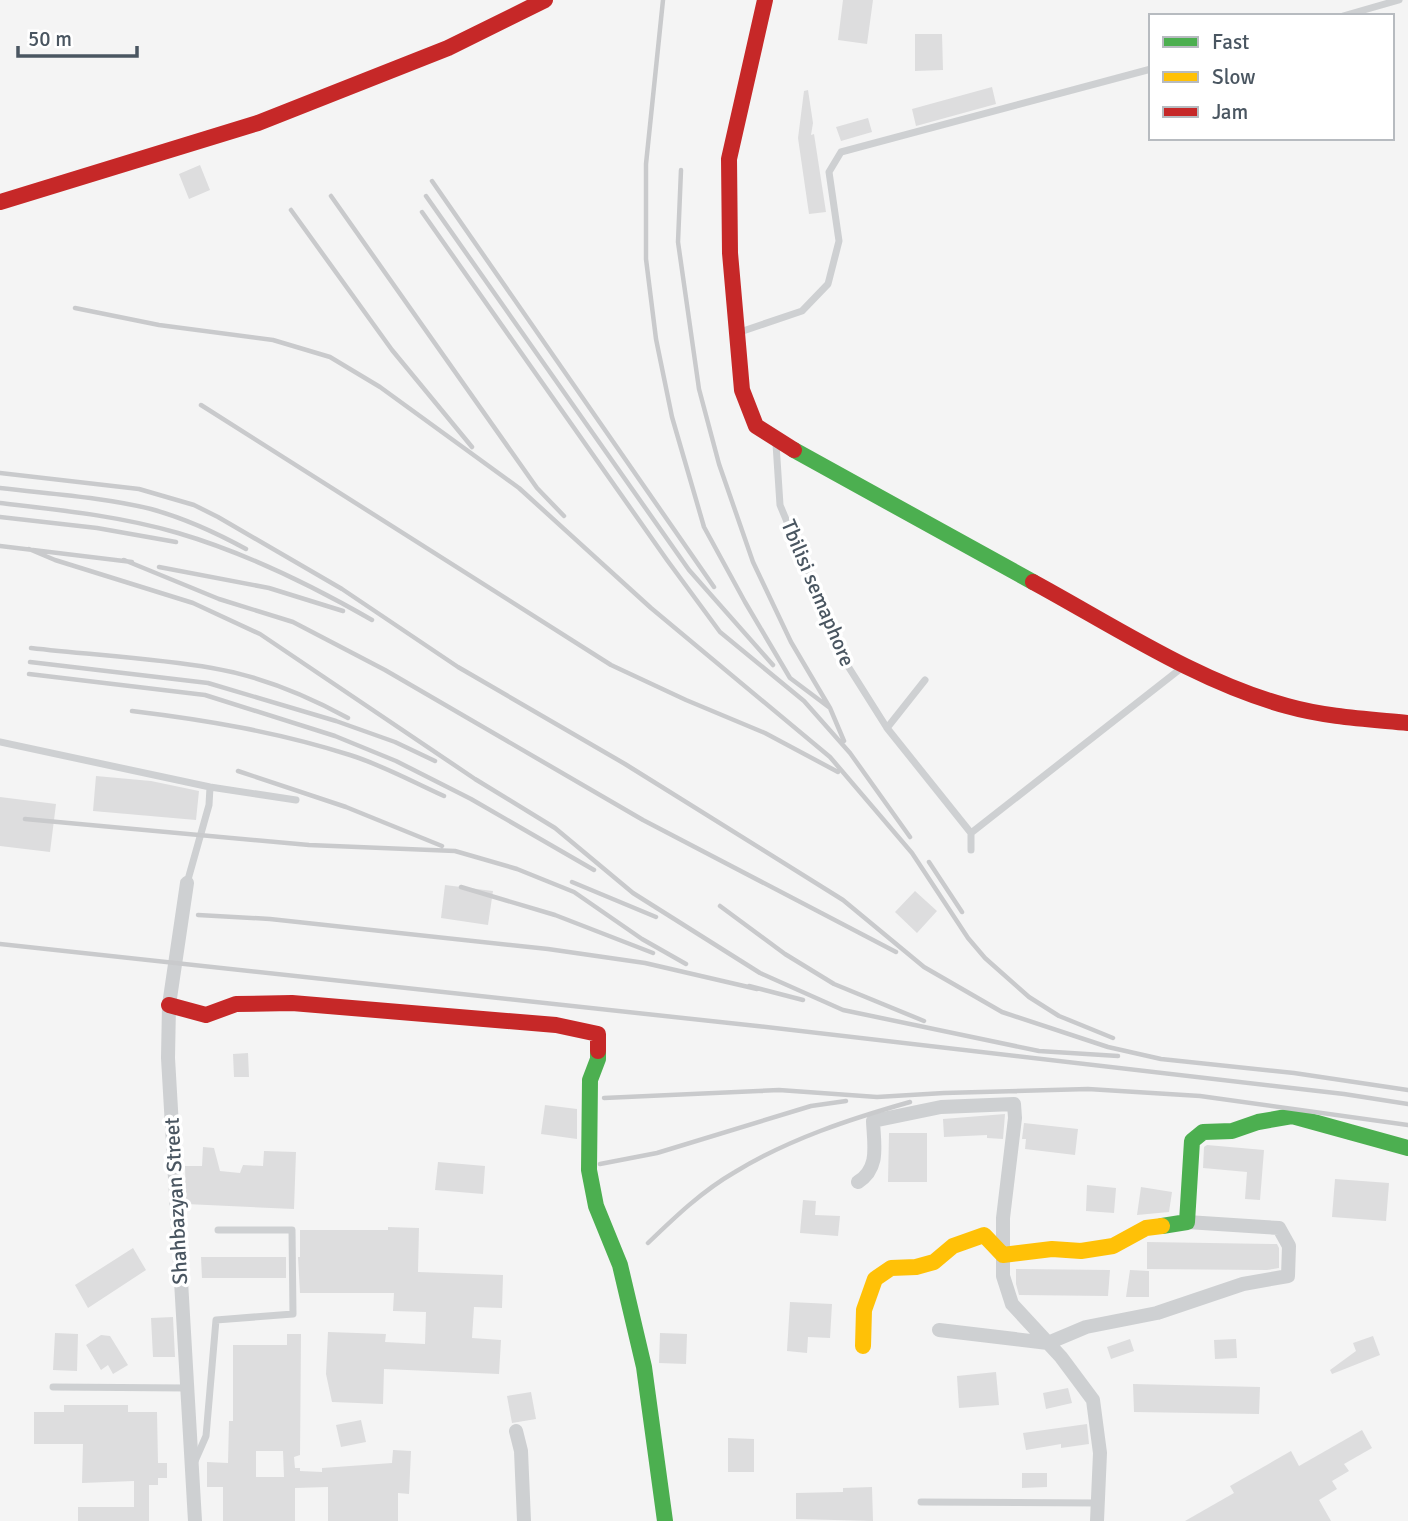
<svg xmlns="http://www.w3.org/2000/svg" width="1408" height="1521" font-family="Signika,sans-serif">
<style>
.building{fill:#ddddde;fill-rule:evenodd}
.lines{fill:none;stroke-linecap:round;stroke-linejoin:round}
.lane{stroke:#ced0d2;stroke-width:7}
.street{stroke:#ced0d2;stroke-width:14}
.fast{stroke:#4caf50;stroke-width:16}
.slow{stroke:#ffc107;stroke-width:16}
.jam{stroke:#c62828;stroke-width:16}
.rail{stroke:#c9cacc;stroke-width:4.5}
.labels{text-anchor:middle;stroke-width:7;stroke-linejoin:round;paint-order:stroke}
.street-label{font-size:21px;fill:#4a5661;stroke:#fff}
</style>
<rect width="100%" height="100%" fill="#f4f4f4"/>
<path class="building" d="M843 0H873L867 44 838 40Z
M915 34H942L943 70 915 71Z
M992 87 996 104 916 126 912 109Z
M808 90 813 123 811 135 814 134 826 212 809 214 798 138 804 91Z
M868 118 872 132 841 141 836 127Z
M200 165 210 190 189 199 179 174Z
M96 776 151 781 199 791 196 820 93 811Z
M0 797 56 804 50 852 0 846Z
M445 885 493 891 488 925 441 918Z
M915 891 937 911 917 933 895 912Z
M248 1053 249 1077H234L233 1054Z
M545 1105 577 1109V1139L541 1134Z
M1005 1114 1003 1139 987 1138V1135L944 1137 943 1119Z
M1024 1123 1078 1129 1075 1155 1025 1149 1026 1139H1022Z
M889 1133H927V1182H888Z
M1207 1145 1264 1150 1260 1200 1245 1199 1247 1172 1203 1168 1204 1147Z
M203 1147 214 1148 220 1171 240 1173 243 1165 263 1166 264 1151 296 1152 294 1209 186 1204 185 1166H202Z
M438 1162 485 1166 483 1194 435 1190Z
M1335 1179 1389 1183 1386 1221 1332 1217Z
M1087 1185 1116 1188 1114 1213 1086 1211Z
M1141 1187 1172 1192 1169 1212 1137 1215Z
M803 1200 816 1201 815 1215 840 1216 838 1236 800 1233Z
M388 1227 419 1228 418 1272 503 1275 502 1308 474 1307 472 1338 501 1340 499 1374 384 1369 383 1404 332 1402 326 1374 328 1332 386 1334 385 1342 425 1344 426 1312 393 1311 394 1293H300L298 1257H300V1230H388Z
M1147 1242 1277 1244 1279 1248V1268L1267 1270 1147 1269Z
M133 1248 146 1270 88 1308 75 1285Z
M201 1257H286V1278H202Z
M1016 1269 1110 1270 1108 1296 1019 1295 1016 1284Z
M1130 1270 1149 1271V1297H1126Z
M790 1302 832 1304 830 1338 808 1337 807 1353 787 1351Z
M173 1317 175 1357H153L151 1318Z
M55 1333 78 1334 77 1371 53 1370Z
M660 1333 687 1334 686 1364 659 1363Z
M287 1334H301L300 1455 294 1457 295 1468H300V1471L322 1472V1468L392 1463 393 1450 411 1451 409 1494 398 1493V1521H328V1487L295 1488V1521H223V1487H207V1462L228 1463 229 1421H233V1345H287ZM256 1451H283L284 1477H256Z
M101 1335 110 1336 128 1365 113 1374 108 1365 101 1370 86 1345Z
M1373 1336 1380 1355 1332 1374 1330 1370 1356 1351 1353 1343Z
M1130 1339 1134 1351 1111 1359 1107 1347Z
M1236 1339 1237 1358 1215 1359 1214 1340Z
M996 1372 999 1405 959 1408 957 1376Z
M1133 1384 1260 1387 1259 1414 1134 1412Z
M1068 1388 1072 1403 1046 1409 1043 1393Z
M531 1392 536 1419 512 1423 507 1396Z
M64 1405H128V1412H157L158 1463H167V1478H158V1485H149V1521H78V1507H134V1481L82 1483 83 1444H34V1412H64Z
M361 1420 366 1442 341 1447 336 1425Z
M1087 1424 1089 1444 1061 1448V1444L1026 1450 1023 1433Z
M1362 1430 1372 1448 1344 1464 1349 1471 1332 1481 1337 1489 1319 1500 1331 1521H1185L1234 1493 1230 1486 1291 1451 1299 1466Z
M728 1438 754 1439V1472H728Z
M1022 1473H1047V1487L1022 1488Z
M872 1487 873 1521 796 1519V1493L843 1492V1488Z"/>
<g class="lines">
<path class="lane" d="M1343 16 1399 0
M740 332 802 311 828 284 839 241 829 172 841 152 1151 69
M776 444 780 505 846 663 887 728 971 833
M887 728 925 680
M0 742 210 787 296 800
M971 850V833L1184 666
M187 883 209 805 210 787
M53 1387 187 1388
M195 1461 206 1436 216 1320 293 1314 292 1230H218
M921 1502 1097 1503"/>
<path class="street" d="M187 883 169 1005 168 1058 195 1521
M858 1182C880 1168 874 1145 873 1121L941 1107 1014 1104 1015 1118 1003 1218V1276L1012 1304 1061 1357 1093 1400 1100 1453 1097 1521
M939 1330 1048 1343 1086 1327 1157 1313 1243 1284 1288 1276 1289 1246 1279 1228 1187 1222
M516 1431 521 1451 524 1521"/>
<path class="fast" d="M794 450 1033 582
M598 1051V1059L590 1080 589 1170 596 1206 620 1265 644 1367 665 1521
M1162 1226 1187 1222 1192 1141 1203 1132 1232 1131 1258 1122 1292 1116 1408 1148"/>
<path class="slow" d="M863 1346 864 1310 875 1279 891 1268 916 1267 934 1262 953 1246 984 1235 1003 1255 1052 1249 1081 1251 1113 1246 1146 1228 1162 1226"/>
<path class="jam" d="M765 0 729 159 730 253 742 390 756 426 794 450
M0 202 258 123 448 48 545 0
M1033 582C1114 626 1198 682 1287 706 1326 717 1367 719 1408 723
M169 1005 206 1015 236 1004 292 1003 556 1025 598 1034V1051"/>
<path class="rail" d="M663 0 646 164V259L656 339 672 417 704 527 745 602 790 678 830 708
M681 170 678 242 699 389 719 464 753 562 791 642 830 708 844 741
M432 181 714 587
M331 196 537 488 564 516
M426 196 689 570 773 665
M291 210 392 350 472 447
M422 212 667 560 720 632 804 701 850 753 910 837
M75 308 159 325 273 340 330 357 380 387 519 488 651 608 830 757 912 853 968 938 985 958 1029 997 1059 1016 1113 1038
M201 405 611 665 686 700 765 733 838 772
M0 473 139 489 194 505 218 517 342 589 458 667 625 764 843 900 924 967 1002 1012 1108 1047 1161 1059 1294 1073 1408 1090
M0 488C50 494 102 497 151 509 184 518 215 532 246 549
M0 503C60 510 120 516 178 533 246 553 311 585 372 620
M0 517 97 528 176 542
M0 546 132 562
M29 549 55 560 193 603 260 634 475 779 555 828 633 893 760 973 843 1010 1039 1051 1118 1056
M124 560 219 599 293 622 385 670 643 820 896 952
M159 567 269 588 343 611
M31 648C91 655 153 658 212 668 260 676 306 695 348 718
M30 662 208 683 336 721 395 742 435 761
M29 674 205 695 335 736 396 761 471 799 594 870
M132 711C206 720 278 732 350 755 382 765 413 782 444 796
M238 771 346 807 442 846
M25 819 309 845 455 851 517 869 574 892 642 939 686 964
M929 862 962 912
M572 882 656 917
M461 887 555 915 653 953
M720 906 785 954 834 984 924 1021
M198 915 270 919 548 949 645 963 757 989
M0 944 757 1026 1344 1094 1408 1104
M749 986 803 1000
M604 1098 779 1090 877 1097 944 1093 1088 1089 1200 1096 1408 1125
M600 1164 657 1153 811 1106 846 1101
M648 1243C675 1217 702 1191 735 1172 789 1139 850 1119 910 1102"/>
</g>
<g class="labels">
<g class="street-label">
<text transform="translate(818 593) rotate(67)" y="7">Tbilisi semaphore</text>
<text transform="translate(176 1201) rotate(-93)" y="7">Shahbazyan Street</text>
</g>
</g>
<rect x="1149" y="14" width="245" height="126" fill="#ffffff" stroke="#b7bbc0" stroke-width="2"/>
<rect x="1163" y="37" width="35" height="10" fill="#4caf50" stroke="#b7bbc0" stroke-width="2"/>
<text x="1212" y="49" font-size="21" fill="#4a5661">Fast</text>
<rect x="1163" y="72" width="35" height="10" fill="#ffc107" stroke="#b7bbc0" stroke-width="2"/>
<text x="1212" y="84" font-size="21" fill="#4a5661">Slow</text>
<rect x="1163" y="107" width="35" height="10" fill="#c62828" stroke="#b7bbc0" stroke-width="2"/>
<text x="1212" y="119" font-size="21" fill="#4a5661">Jam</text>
<path d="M18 46v10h119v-10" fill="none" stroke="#4a5661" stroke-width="3.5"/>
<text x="28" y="46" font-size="21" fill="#4a5661" stroke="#ffffff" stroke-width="5" paint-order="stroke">50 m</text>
</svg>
